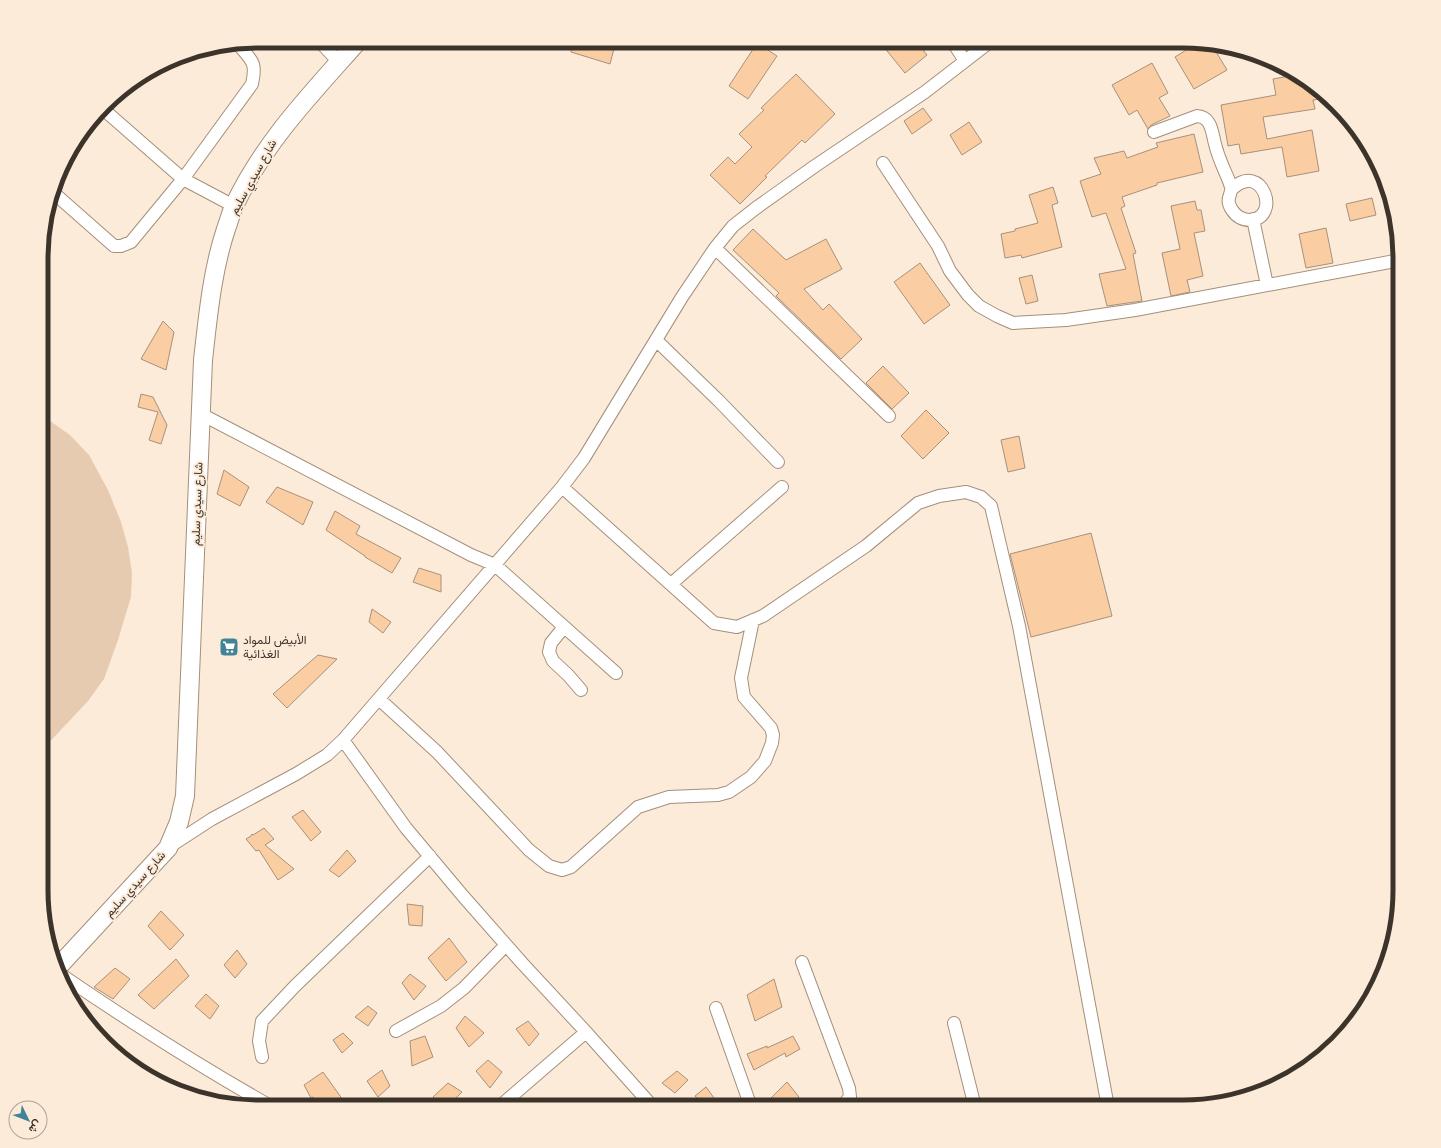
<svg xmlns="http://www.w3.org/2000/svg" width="1441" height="1148" font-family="'IBM Plex Sans',Vazirmatn,sans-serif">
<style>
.green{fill:#e6cbb1}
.building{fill:#facda2;stroke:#a7917d}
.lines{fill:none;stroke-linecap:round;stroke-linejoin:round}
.street-casing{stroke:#a48f7b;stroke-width:14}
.secondary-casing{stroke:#a48f7b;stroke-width:20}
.street{stroke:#fff;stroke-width:12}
.secondary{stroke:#fff;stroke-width:18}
.labels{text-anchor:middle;stroke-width:4;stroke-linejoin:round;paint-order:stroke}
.street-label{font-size:12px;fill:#3c332b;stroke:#fdebd9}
.poi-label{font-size:12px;fill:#3c332b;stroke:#fdebd9;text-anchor:start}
.rim{fill:none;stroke:#3c332b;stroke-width:5}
</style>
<rect width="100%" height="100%" fill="#fdebd9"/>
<path class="green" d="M43 416 70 435 89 455 108 490 121 522 128 547 132 573 131 597 118 640 104 679 88 701 42 750Z"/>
<path class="building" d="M572 41H616L610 64 571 52Z
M889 41H916L927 55 905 73 883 46Z
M1199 42 1212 45 1227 70 1194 89 1175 57Z
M757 43 777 56 748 99 729 86Z
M1152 63 1168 93 1159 98 1170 116 1151 125 1148 129 1137 110 1129 115 1112 85Z
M796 74 835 114 805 143 802 140 765 176 767 177 740 204 710 175 728 157 735 164 752 147 739 134 764 110 761 108Z
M1295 75 1320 91 1321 99 1313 100 1315 109 1263 117 1267 139 1312 130 1319 171 1287 177 1282 147 1241 154 1239 144 1228 146 1221 105 1276 95 1273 79Z
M923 108 932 120 912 134 904 121Z
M969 122 982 142 962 155 950 135Z
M1194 134 1203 172 1157 183V185L1122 197 1125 206 1121 208 1136 253 1133 254 1142 301 1107 306 1099 274 1126 269 1106 213 1092 217 1080 181 1101 174 1094 158 1124 151 1127 158 1158 147 1156 143Z
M1053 187 1058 203 1052 205 1062 247 1022 258 1021 255 1005 258 1001 234 1015 231V229L1038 223 1029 195Z
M1372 198 1376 215 1350 221 1346 204Z
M1195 201 1197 210H1201L1205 231 1194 233 1203 276 1187 280 1190 292 1171 296 1162 253 1180 249 1171 206Z
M1326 228 1333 263 1306 268 1299 234Z
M753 229 786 260 826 239 842 269 804 289 823 310 829 304 862 339 841 359 776 296 779 293 733 250Z
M920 263 950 305 924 324 894 282Z
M1032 275 1038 301 1026 304 1019 278Z
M163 321 174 332 166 370 141 359Z
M883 366 909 393 892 409 866 383Z
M141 394 153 397 167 425 161 444 149 440 158 412 138 407Z
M926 410 949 433 923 459 901 436Z
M1019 436 1025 468 1008 472 1001 440Z
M224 470 249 487 240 506 217 494Z
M277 487 313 502 303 525 266 502Z
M335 511 360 526 356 534 401 558 392 573 365 557V556L326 530Z
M1091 533 1112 616 1031 637 1010 554Z
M419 568 441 575V592L413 582Z
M372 609 391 622 383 633 369 622Z
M318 655 337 659 287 708 273 694Z
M303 810 321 832 311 841 292 817Z
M264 828 274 839 265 845 294 869 278 880 259 850 256 851 246 839 251 836 252 834 253 835Z
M347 850 356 861 339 877 329 870Z
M407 904 423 906 422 926 409 925Z
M161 911 184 935 170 950 148 926Z
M449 938 467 962 446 981 428 958Z
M237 950 247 964 235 978 224 965Z
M176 959 189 976 154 1009 138 995Z
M115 968 130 979 113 999 94 987Z
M410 974 426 986 414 1000 402 983Z
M774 979 782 1007 755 1021 747 995Z
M206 994 219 1006 210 1019 195 1006Z
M368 1006 377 1013 368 1026 355 1017Z
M465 1016 484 1033 469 1047 456 1028Z
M528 1021 539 1034 529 1046 516 1029Z
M343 1033 353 1043 342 1053 333 1040Z
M425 1036 433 1057 412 1066 410 1041Z
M793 1036 800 1049 786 1057 785 1053 754 1070 747 1054 767 1046V1048Z
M488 1060 502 1072 490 1088 476 1071Z
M382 1070 390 1086 378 1097 367 1081Z
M677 1071 688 1080 675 1093 662 1083Z
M323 1072 348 1107H320L313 1097 311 1098 304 1085Z
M787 1082 799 1097 787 1107H779L771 1098Z
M448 1083 462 1092 447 1107H444L433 1097Z
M706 1087 717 1102 712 1107H706L695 1096Z"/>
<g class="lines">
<defs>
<path id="street" d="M319 41 339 62
M952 41 965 61
M103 109 183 179 234 206
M1154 132 1197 116C1212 117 1212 133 1215 144 1217 152 1220 160 1223 167 1226 174 1229 180 1231 187 1233 194 1224 198 1232 210 1236 216 1242 220 1250 220 1282 218 1262 160 1232 189
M883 163 938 246 950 271 968 295 979 306 997 316 1013 323 1066 320 1135 310 1400 260
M55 194 114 246H121L131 242 183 179 252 84C257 62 252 61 238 44
M1253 219 1267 285
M715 248 889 416
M656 340 719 401 778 462
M201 414 471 555 495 565 616 673
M562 487 714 623 737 627 763 616 866 546 918 503 939 496 966 492 981 497 991 506 1019 626 1108 1107
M671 584 782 487
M564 627 551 643 549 652 553 661 568 675 581 690
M379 699 437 752 529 850 549 866 562 870 571 867 638 807 669 797 718 795 729 792 751 777 765 761 772 743 773 735 771 728 744 697 741 678 753 620
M343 740 406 828 463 896 522 963 586 1032 653 1107
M169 847 212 819 296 774 327 755 343 740 562 487 584 458 682 297 715 248 733 226 756 208 815 166 925 92 991 41
M802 962 849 1088 850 1097 844 1104 839 1107
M60 974C129 1021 199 1066 272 1107
M716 1008 751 1107
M954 1023 975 1107
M396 1031 441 1006 464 988 506 945
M262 1057 259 1041 262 1021 295 986 430 856
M499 1107 586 1032"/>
<path id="secondary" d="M58 967 168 848 179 822 185 796 203 360C208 316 212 271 226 229 229 221 231 213 234 206 264 142 312 93 358 41"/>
</defs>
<use href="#street" class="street-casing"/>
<use href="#secondary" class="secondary-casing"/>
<use href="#street" class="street"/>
<use href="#secondary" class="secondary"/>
</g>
<defs>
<symbol id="supermarket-square" viewBox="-11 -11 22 22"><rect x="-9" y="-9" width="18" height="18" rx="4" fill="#438397" stroke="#fdebd9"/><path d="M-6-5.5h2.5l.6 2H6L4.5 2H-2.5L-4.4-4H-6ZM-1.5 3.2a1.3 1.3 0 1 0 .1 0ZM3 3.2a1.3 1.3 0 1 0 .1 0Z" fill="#fff"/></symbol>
</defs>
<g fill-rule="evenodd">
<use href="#supermarket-square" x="218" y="636" width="22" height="22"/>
</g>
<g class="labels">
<g class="street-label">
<text transform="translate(253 177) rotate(-61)" y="4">شارع سيدي سليم</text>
<text transform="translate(197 504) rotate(-88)" y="4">شارع سيدي سليم</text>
<text transform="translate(135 884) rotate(-48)" y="4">شارع سيدي سليم</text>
</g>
<g class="poi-label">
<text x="243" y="644">الأبيض للمواد<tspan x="243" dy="14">الغذائية</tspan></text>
</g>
</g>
<path d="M0 0H1441V1148H0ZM258 48H1183A210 210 0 0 1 1393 258V890A210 210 0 0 1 1183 1100H258A210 210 0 0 1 48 890V258A210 210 0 0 1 258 48Z" fill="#fdebd9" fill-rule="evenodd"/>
<path class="rim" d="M258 48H1183A210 210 0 0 1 1393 258V890A210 210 0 0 1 1183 1100H258A210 210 0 0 1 48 890V258A210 210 0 0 1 258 48Z"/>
<g transform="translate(28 1120) rotate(133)"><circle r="19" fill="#fdebd9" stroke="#b0a193"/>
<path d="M0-3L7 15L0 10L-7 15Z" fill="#438397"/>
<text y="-6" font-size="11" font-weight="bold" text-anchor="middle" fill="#3c332b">ش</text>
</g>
</svg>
